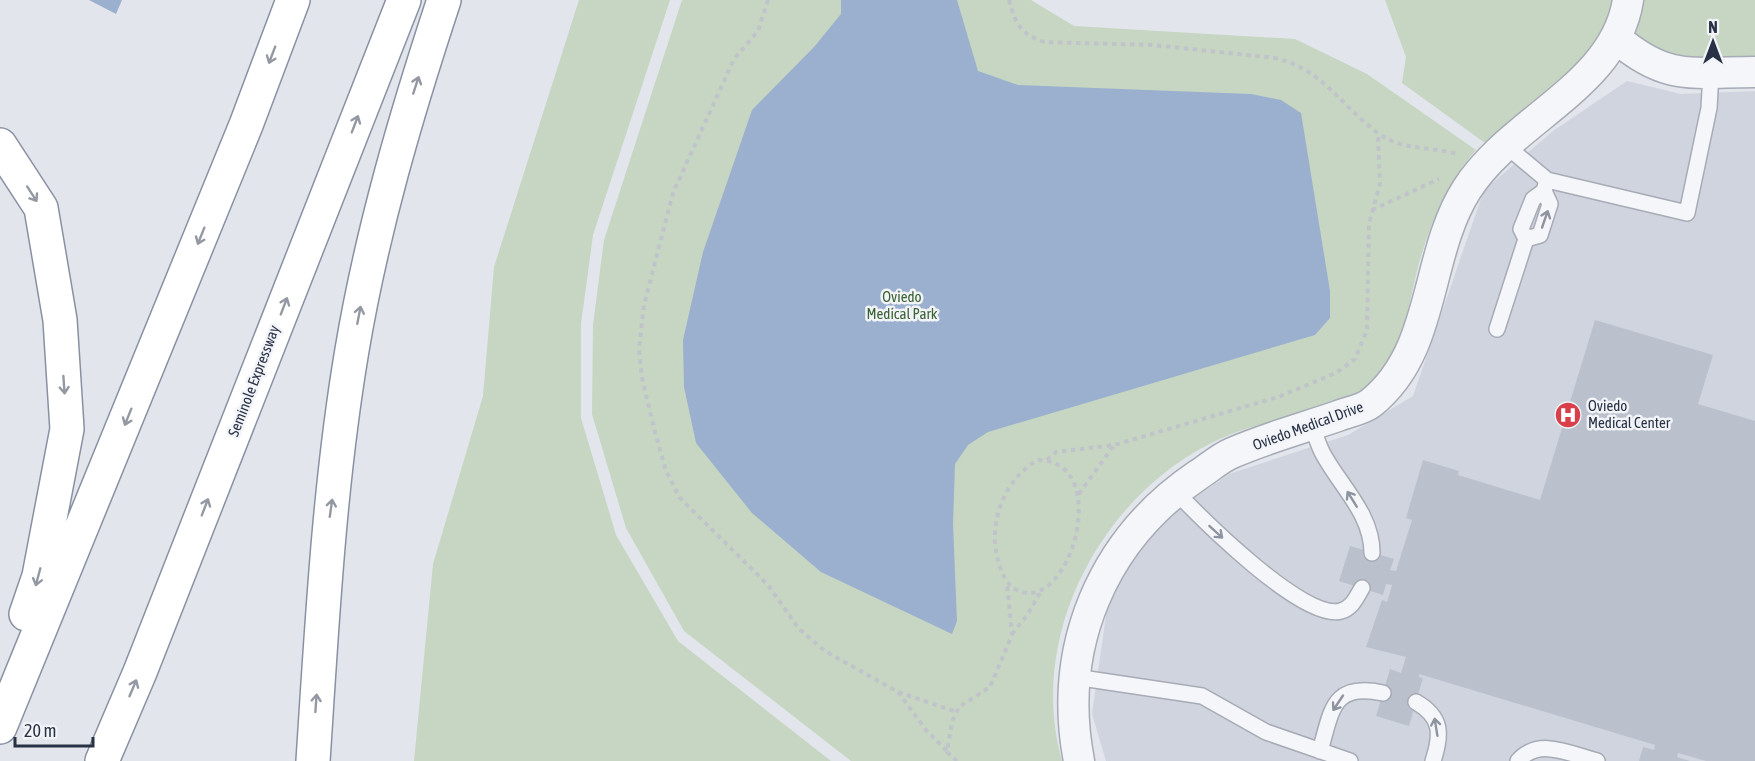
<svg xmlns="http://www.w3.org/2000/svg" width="1755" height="761" font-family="'Asap Condensed',sans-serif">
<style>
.built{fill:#d0d4de}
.green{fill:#c6d6c2}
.water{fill:#9ab0ce}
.building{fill:#bbc1cc}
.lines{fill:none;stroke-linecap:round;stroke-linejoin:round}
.service-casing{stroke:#a6abb6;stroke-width:18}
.minor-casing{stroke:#a6abb6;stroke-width:33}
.motorway-casing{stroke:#8891a3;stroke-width:36}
.path{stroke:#c0c3ca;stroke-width:4;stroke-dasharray:4.5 4.5;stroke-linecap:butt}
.service{stroke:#f5f6f9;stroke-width:15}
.minor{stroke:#f5f6f9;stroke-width:30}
.motorway{stroke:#fff;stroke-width:33}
.oneway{stroke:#9498a2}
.oneway2{stroke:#8e949f}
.labels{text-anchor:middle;stroke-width:5;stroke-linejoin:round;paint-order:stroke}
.park-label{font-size:15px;fill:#3a6234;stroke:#f2f4f8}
.street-label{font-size:15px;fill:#283145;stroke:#f2f4f8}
.poi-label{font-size:15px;fill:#283145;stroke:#f2f4f8;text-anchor:start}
</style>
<rect width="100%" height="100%" fill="#e2e5eb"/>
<path class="built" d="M1627 81 1681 94 1755 91V761H1106L1092 714 1110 587 1157 524 1229 474 1348 435 1413 396 1484 190 1553 131Z"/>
<path class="green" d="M579 0H670L593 235 581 324V418L616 535 678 641 831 761H414L433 564 483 396 494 267Z
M682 0H1031L1074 26 1295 39 1367 74 1476 150C1449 181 1434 214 1422 253 1409 294 1406 352 1373 383 1345 408 1266 419 1229 435 1107 485 1025 631 1062 761H851L684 631 626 528 592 414 593 325 604 240Z
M1385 0H1615C1611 10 1609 22 1604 31 1577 79 1524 105 1485 143L1402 83 1406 57Z
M1642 0H1755V57C1709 56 1671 65 1633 33Z"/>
<path class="water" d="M89 0H122L116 14Z
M841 0H957L978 71 1018 85 1251 94 1281 100 1301 113 1330 291V318L1315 335 988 432 968 445 955 464 953 524 957 621 952 634 821 572 752 513 696 443 684 387 683 340 703 252 752 110 814 47 841 14Z"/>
<path class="building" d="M1595 320 1713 355 1698 404 1755 421V761H1706L1678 753 1677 757 1690 761H1639L1643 747 1654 750 1655 745 1419 674V677L1423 678 1409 726 1376 716 1390 669 1401 673 1406 657 1366 647 1382 600 1387 602 1392 585 1386 584 1383 595 1339 581 1350 546 1394 559 1390 570 1396 571 1412 520 1406 518 1423 460 1459 471 1458 475 1540 500Z"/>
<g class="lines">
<defs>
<path id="service" d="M1504 144 1547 180 1544 191 1550 204 1540 235 1526 239
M1547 180 1687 213 1709 108 1711 73
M1497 329 1526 239 1521 229 1533 199 1544 191
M1312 425C1315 434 1318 444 1322 452 1339 485 1372 513 1372 553
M1175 491C1200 517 1304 622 1341 611 1352 608 1356 598 1362 588
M1075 677 1202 696 1266 732 1350 761
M1416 702C1442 717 1442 734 1433 761
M1320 751C1332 710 1332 682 1383 693
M1518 761C1539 737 1570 754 1597 761"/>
<path id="minor" d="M1616 38C1667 82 1693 72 1755 72
M1079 761C1057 647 1102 540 1198 475 1209 468 1220 458 1232 453 1266 438 1303 428 1338 416 1348 412 1362 410 1371 403 1437 350 1424 256 1467 189 1512 119 1615 86 1628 0"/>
<path id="motorway" d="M0 145 41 208 60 320 67 429 39 576 26 614
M0 727 246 125 293 0
M102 761 140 672 404 0
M313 761C322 624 329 486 352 350 372 231 406 115 444 0"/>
</defs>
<use href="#service" class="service-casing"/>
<use href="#minor" class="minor-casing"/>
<use href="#motorway" class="motorway-casing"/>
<path class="path" d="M768 0 758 31 734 59 673 193 644 305 639 349 642 378 655 432 666 471 680 498 768 585 799 629 825 651 898 692 957 712
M1009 0C1015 23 1020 34 1044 42L1153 45 1275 58C1323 69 1341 106 1378 133 1402 151 1430 146 1457 154
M1372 210 1439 179
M1038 460C1115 460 1069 620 1015 589 1007 584 1003 575 1000 567 986 528 1002 480 1038 460Z
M1047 460 1056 452 1114 445 1278 397 1336 373 1355 359 1367 330 1369 224 1380 184 1378 134
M1079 494 1114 445
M1012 634 1028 614 1042 589
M898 692 926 730 947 751
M957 761 947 752 952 722 959 707 990 687 1012 635 1007 583"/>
<use href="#service" class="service"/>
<use href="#minor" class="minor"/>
<use href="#motorway" class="motorway"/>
</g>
<defs><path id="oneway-shaft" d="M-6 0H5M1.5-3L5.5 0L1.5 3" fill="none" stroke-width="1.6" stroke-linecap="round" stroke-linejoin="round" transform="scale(1.5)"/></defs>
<g class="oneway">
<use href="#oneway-shaft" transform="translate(272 55) rotate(111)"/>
<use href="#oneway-shaft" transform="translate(416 85) rotate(-72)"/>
<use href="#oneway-shaft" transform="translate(355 124) rotate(-69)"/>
<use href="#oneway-shaft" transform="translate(32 194) rotate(57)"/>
<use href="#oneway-shaft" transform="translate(201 236) rotate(112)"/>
<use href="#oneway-shaft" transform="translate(284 306) rotate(-69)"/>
<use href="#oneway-shaft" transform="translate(359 315) rotate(-79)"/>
<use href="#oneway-shaft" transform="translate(64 385) rotate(86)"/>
<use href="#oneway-shaft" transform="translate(128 417) rotate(112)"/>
<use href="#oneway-shaft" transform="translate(205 507) rotate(-69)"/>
<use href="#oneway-shaft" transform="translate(331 508) rotate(-82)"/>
<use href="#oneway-shaft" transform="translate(38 577) rotate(105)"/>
<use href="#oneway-shaft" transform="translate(133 688) rotate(-67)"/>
<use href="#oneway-shaft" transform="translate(316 703) rotate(-86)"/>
</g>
<g class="oneway2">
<use href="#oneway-shaft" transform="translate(1545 219) rotate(-71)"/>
<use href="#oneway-shaft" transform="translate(1352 499) rotate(-122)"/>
<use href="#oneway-shaft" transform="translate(1216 532) rotate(42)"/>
<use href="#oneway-shaft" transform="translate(1338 703) rotate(124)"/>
<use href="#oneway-shaft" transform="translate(1436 727) rotate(-99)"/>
</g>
<defs>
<symbol id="hospital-disc" viewBox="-11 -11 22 22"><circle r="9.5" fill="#d93e4b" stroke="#f2f4f8"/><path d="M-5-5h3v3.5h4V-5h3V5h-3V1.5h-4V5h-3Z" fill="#fff"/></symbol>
</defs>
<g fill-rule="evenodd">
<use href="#hospital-disc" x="1553" y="400" width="30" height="30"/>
</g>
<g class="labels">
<g class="park-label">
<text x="902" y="302">Oviedo<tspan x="902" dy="17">Medical Park</tspan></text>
</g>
<g class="street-label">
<text transform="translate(254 381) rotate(-69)" y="5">Seminole Expressway</text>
<text transform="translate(1308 426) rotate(-20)" y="5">Oviedo Medical Drive</text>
</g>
<g class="poi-label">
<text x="1588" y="411">Oviedo<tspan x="1588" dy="17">Medical Center</tspan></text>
</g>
</g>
<g transform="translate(1713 42)" stroke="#f2f4f8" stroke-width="4.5" paint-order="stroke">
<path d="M0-4.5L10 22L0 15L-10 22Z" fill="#283145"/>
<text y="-9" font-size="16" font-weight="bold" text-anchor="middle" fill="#283145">N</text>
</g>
<path d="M15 737v9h78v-9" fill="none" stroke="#283145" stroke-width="3"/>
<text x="24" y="737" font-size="18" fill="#283145" stroke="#f2f4f8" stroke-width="4.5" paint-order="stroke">20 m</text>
</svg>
